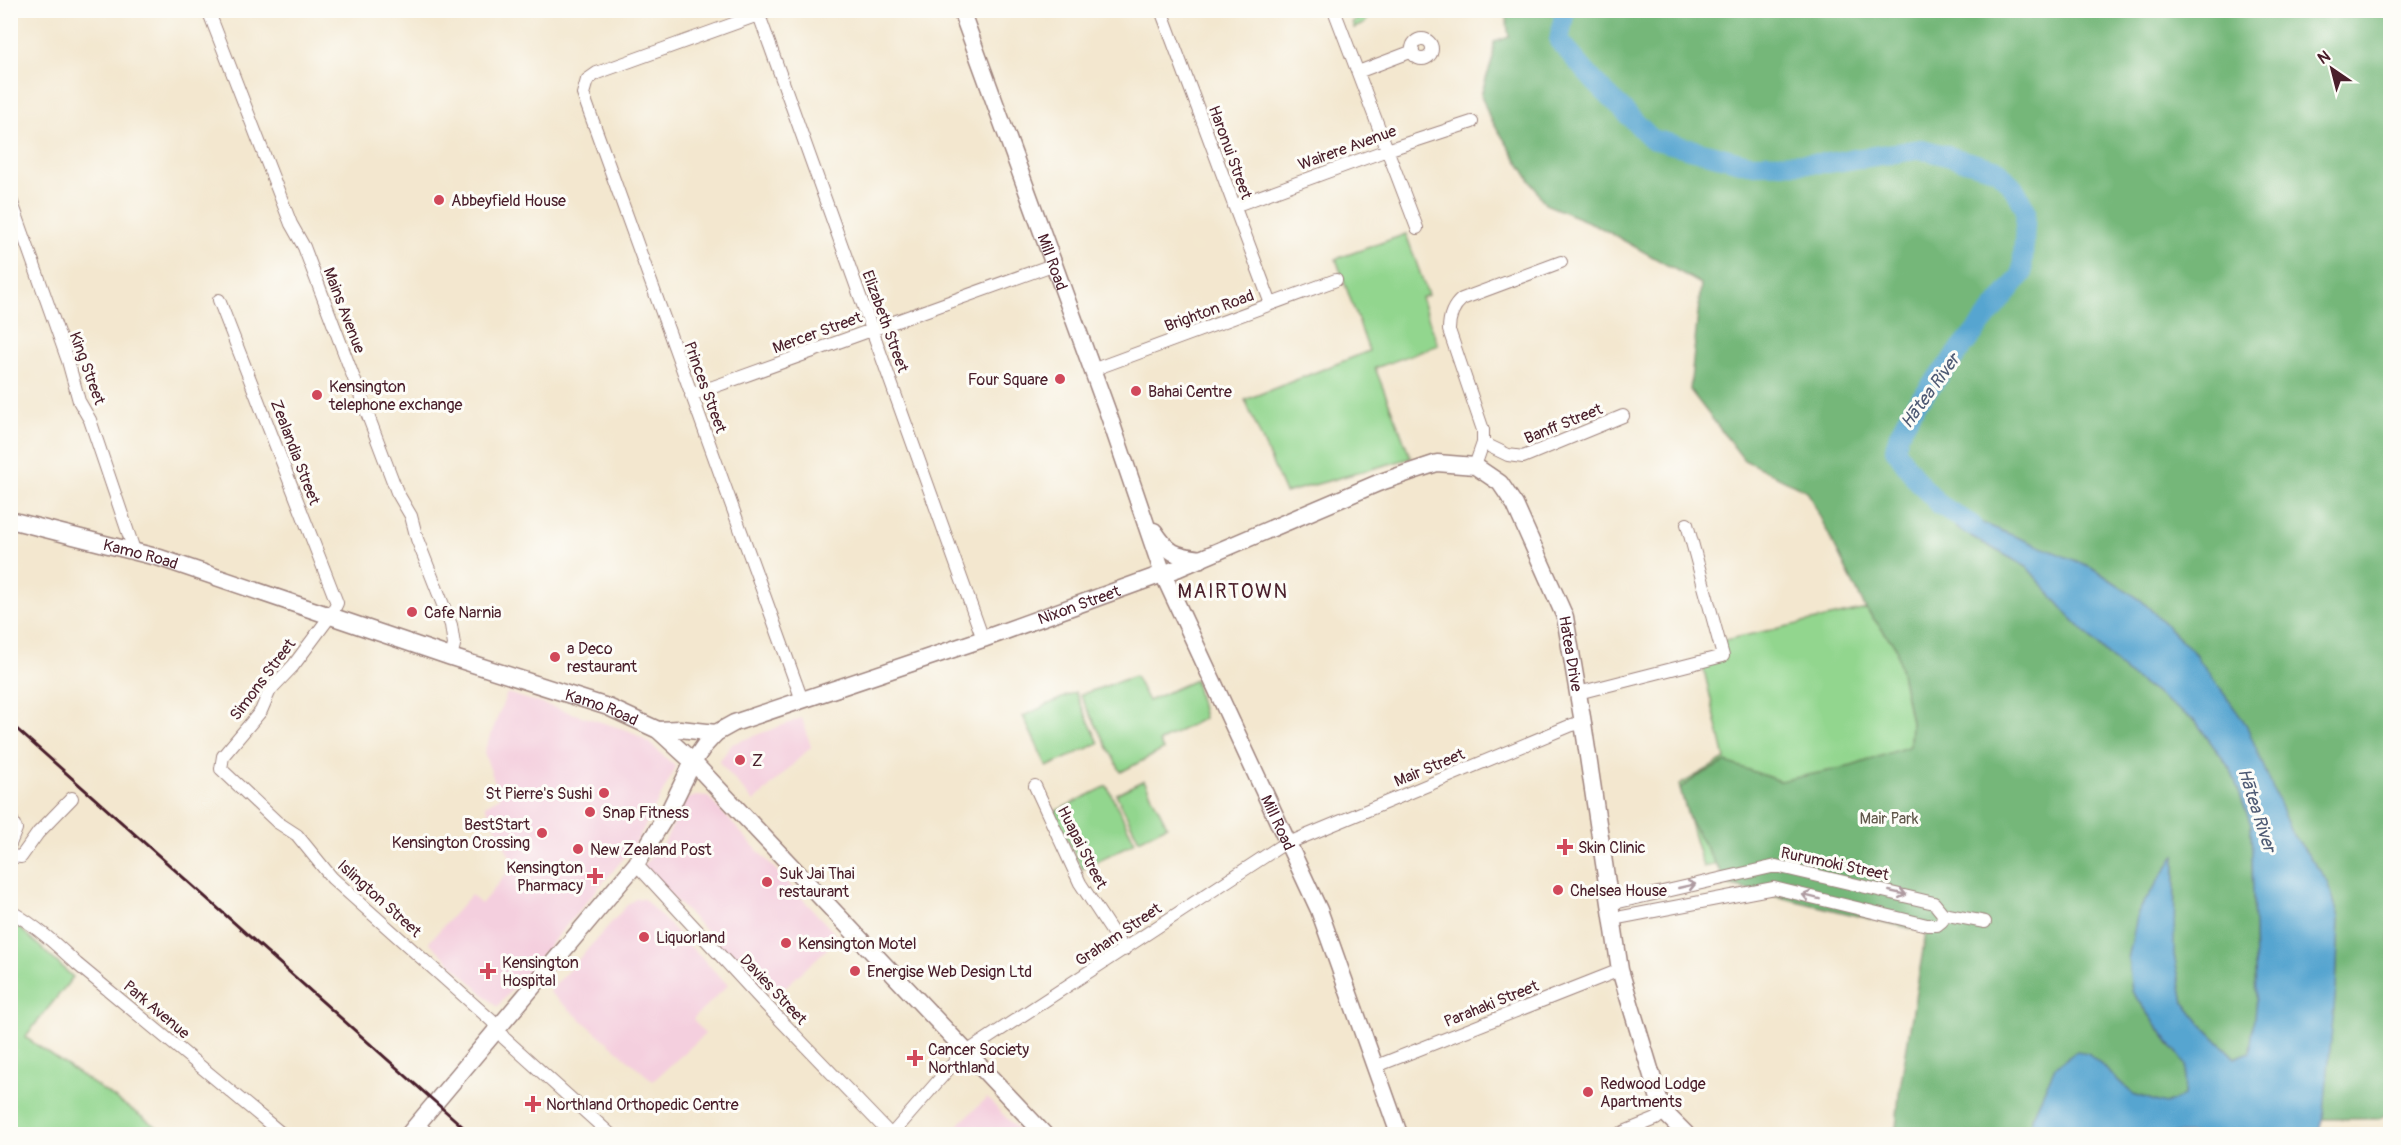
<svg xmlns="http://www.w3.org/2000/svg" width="2401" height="1145" font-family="Pangolin,sans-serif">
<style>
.built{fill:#f4cfde}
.green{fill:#92d68e;stroke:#6e7a5c;stroke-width:1.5}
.forest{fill:#75b779;stroke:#606b52;stroke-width:1.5}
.water{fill:#56a5d0;stroke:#50627e;stroke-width:1.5}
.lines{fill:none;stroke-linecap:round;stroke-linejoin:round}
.river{stroke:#56a5d0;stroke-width:20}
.street-casing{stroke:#9e837d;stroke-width:14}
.secondary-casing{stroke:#9e837d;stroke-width:19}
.street{stroke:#fff;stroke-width:12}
.secondary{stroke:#fff;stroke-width:16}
.rail{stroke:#4a1f2b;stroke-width:3}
.oneway{stroke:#ae9aa0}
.poi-dot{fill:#d1495b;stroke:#fdfcf7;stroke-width:2}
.labels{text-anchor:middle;stroke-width:6;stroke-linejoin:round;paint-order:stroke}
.street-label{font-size:16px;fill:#4a1f2b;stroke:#fdfcf7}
.poi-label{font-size:16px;fill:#4a1f2b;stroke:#fdfcf7;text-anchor:start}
.park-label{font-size:16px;fill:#605649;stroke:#fdfcf7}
.water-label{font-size:18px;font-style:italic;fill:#4f5b75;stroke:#fdfcf7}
.quarter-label{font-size:20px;letter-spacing:1.5px;fill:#4a1f2b;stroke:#fdfcf7}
</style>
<rect width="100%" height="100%" fill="#fdfcf7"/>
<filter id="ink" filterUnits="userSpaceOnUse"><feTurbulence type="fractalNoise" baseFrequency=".0167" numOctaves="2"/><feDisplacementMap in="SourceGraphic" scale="12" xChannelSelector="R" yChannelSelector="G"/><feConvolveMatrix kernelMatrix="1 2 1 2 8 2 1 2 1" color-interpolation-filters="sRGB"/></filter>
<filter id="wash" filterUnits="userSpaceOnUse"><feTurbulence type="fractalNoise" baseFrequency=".008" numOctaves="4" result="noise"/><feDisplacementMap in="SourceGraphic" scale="24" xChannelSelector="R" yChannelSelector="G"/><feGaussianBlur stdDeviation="1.35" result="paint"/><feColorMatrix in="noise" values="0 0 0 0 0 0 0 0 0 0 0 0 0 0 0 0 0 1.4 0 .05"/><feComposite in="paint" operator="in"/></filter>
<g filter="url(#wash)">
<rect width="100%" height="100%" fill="#f3e7cf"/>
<path class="built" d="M507 693 630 731 649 743 676 767 635 845 497 1007 429 942 471 895 481 904 514 865 485 805 500 797 484 752Z
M802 718 811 747 754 802 719 762 732 744Z
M696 796 708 797 839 938 773 998 642 867 665 841 685 800Z
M637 898 644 899 728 985 693 1019 705 1034 653 1081 549 992 628 904Z
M987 1098 1022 1134H948Z"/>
<path class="green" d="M1366 11H1374L1364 24 1354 28 1352 22 1360 18Z
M1406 234 1428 295 1421 298 1438 345 1375 368 1411 458 1285 493 1245 400 1369 351 1336 259Z
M1866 609 1896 647 1911 722 1910 746 1763 856 1703 867 1679 785 1725 759 1702 662 1719 654 1720 641Z
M1135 676 1148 701 1195 680 1204 718 1159 742 1163 750 1121 772 1080 695Z
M1075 692 1099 743 1047 767 1023 716Z
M1144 780 1167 826 1139 840 1116 794Z
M1107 786 1135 842 1082 869 1054 812Z
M11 920 73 977 25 1037 167 1134H11Z"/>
<path class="forest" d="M1505 11H2390V1111L2379 1119H2322L2336 988 2339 917 2328 882 2290 830 2195 654 2141 600 2091 567 1956 528 2027 567 2070 617 2124 671 2196 722 2231 770 2251 824 2256 999 2251 1052 2235 1058 2201 1024 2184 1002 2174 955 2175 856 2132 991 2186 1065 2184 1096 2165 1104 2133 1094 2088 1053 2032 1118 2030 1134H1858L1896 1129 1899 1094 1926 932 1728 885 1689 819 1680 789 1698 776 1726 762 1780 781 1852 766 1910 746 1911 722 1896 647 1866 609 1807 491 1744 460 1690 390 1701 284 1596 225 1545 204 1489 116 1481 95 1493 57 1494 42 1509 37Z"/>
<path class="water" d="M1950 510 2091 567 2141 600 2195 654 2246 724 2290 830 2328 882 2339 918 2336 988 2324 1112 2318 1134H2030L2032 1118 2055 1067 2077 1051 2088 1053 2133 1094 2165 1104 2184 1096 2186 1065 2132 991 2128 959 2138 912 2175 855 2174 955 2184 1002 2201 1024 2235 1058 2250 1052 2256 999 2251 825 2231 770 2196 722 2124 671 2070 617 2027 567 1956 528Z"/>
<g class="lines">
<path class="river" d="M1565 10 1559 41 1594 81 1652 139 1748 164 1828 163 1922 149 1998 170 2016 191 2026 210 2022 274 1917 403 1899 434 1895 449 1916 479 1940 505 1972 525"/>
</g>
</g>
<g filter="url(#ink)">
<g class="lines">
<defs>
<path id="street" d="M208 10 291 224 304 247 397 492 411 516 417 539 451 625 454 645 451 657
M772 10 597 73 587 80 583 94 802 700
M1161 10 1271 304
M1334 10 1417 228
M759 15 983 639
M1412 49a10 10 0 1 1 20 0a10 10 0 1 1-20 0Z
M1358 72 1413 51
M10 197 68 361 79 401 90 420 134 550
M1234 206 1387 150 1472 122
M219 300 337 603 331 615 293 666 270 690 261 711 223 756 221 769 277 822 297 835 332 878 492 1021 504 1038 610 1134
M1092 370 1336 280
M691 395 1055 264
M1483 443 1508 455 1523 457 1623 416
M1475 466 1483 443V430L1449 330C1449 317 1452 307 1462 299L1561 262
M1578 693 1723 656 1687 524
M1035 786 1080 883 1124 950
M10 816 16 829 10 844
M10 856 21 857 38 833 72 798
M636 864 766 1005 890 1134
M1610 904 1776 866 1934 903 1943 914 1942 921 1937 925H1927L1774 888 1612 919
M10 911C35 925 56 944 77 964L282 1134
M1943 914 1985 922
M1374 1067 1620 970
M417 1124 429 1134
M892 1134 959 1057 1279 847 1572 725 1583 723
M1619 1134 1656 1119 1664 1112"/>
<g id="secondary">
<path id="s1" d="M961 10 1107 410 1163 574 1319 910 1399 1134"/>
<path id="s2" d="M10 520 160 558 451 657 608 707 658 730 693 762 1044 1134"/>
<path d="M1154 531C1169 554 1174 555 1201 559"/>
<path d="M658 730 680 729 716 733"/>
<path id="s3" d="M409 1134 636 864 669 811 693 762 704 746 716 733 734 723 983 639 1179 568 1378 483 1413 471 1437 463 1475 466 1500 483 1515 505 1565 617 1583 723 1620 970 1659 1099 1664 1112 1686 1134"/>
</g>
</defs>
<use href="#street" class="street-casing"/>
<use href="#secondary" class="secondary-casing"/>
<use href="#street" class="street"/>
<use href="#secondary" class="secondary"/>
<path class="rail" d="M10 723 471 1134"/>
</g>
<defs><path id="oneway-shaft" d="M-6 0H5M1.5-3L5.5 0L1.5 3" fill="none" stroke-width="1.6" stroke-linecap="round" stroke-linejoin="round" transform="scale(1.5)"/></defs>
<g class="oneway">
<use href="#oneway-shaft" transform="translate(1687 886) rotate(-13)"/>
<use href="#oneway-shaft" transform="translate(1898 893) rotate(13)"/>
<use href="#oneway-shaft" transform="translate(1811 897) rotate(-166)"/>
</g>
</g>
<g class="poi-dot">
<circle cx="439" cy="200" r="6"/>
<circle cx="1060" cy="379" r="6"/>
<circle cx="1136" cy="391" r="6"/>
<circle cx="317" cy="395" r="6"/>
<circle cx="412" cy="612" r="6"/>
<circle cx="555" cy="657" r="6"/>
<circle cx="740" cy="760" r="6"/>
<circle cx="604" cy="793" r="6"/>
<circle cx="590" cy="812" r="6"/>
<circle cx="542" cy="833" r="6"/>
<path d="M1562 838h6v6h6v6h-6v6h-6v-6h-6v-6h6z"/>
<circle cx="578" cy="849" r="6"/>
<path d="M592 867h6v6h6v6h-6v6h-6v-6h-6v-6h6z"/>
<circle cx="767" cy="882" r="6"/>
<circle cx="1558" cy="890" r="6"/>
<circle cx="644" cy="937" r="6"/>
<circle cx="786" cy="943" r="6"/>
<path d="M485 962h6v6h6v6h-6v6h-6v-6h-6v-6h6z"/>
<circle cx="855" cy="971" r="6"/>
<path d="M912 1049h6v6h6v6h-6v6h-6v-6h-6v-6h6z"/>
<circle cx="1588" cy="1092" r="6"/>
<path d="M530 1095h6v6h6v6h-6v6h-6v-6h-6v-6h6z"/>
</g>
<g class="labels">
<g class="street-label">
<text transform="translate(1347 147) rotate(-20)" y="6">Wairere Avenue</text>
<text transform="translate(1231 152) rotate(70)" y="6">Haronui Street</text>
<text dy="6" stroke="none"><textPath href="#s1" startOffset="268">Mill Road</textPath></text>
<text transform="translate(345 310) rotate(69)" y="6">Mains Avenue</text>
<text transform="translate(1209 310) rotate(-20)" y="6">Brighton Road</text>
<text transform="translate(886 321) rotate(70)" y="6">Elizabeth Street</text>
<text transform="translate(817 332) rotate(-20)" y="6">Mercer Street</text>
<text transform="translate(88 368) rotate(70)" y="6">King Street</text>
<text transform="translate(706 387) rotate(70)" y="6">Princes Street</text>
<text transform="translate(1563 423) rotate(-22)" y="6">Banff Street</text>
<text transform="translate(296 452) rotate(69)" y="6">Zealandia Street</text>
<text dy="6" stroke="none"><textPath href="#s2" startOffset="135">Kamo Road</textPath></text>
<text dy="6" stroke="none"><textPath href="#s3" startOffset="892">Nixon Street</textPath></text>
<text dy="6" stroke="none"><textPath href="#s3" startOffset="1532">Hatea Drive</textPath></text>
<text transform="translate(262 679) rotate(-53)" y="6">Simons Street</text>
<text dy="6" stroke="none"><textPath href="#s2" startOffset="621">Kamo Road</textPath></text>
<text transform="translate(1429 767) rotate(-23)" y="6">Mair Street</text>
<text dy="6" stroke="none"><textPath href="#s1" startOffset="873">Mill Road</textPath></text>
<text transform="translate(1083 847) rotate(63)" y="6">Huapai Street</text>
<text transform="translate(1835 863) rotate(12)" y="6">Rurumoki Street</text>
<text transform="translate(380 898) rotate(42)" y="6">Islington Street</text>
<text transform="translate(1118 934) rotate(-34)" y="6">Graham Street</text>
<text transform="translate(774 989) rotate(47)" y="6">Davies Street</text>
<text transform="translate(1491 1003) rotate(-22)" y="6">Parahaki Street</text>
<text transform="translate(157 1009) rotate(40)" y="6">Park Avenue</text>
</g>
<g class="poi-label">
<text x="451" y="206">Abbeyfield House</text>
<text x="1048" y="385" text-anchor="end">Four Square</text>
<text x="329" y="392">Kensington<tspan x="329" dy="18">telephone exchange</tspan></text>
<text x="1148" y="397">Bahai Centre</text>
<text x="424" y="618">Cafe Narnia</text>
<text x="567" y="654">a Deco<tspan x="567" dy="18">restaurant</tspan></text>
<text x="752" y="766">Z</text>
<text x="592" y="799" text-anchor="end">St Pierre's Sushi</text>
<text x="602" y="818">Snap Fitness</text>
<text x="530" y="830" text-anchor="end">BestStart<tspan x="530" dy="18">Kensington Crossing</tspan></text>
<text x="1578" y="853">Skin Clinic</text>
<text x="590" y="855">New Zealand Post</text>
<text x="583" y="873" text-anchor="end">Kensington<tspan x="583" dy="18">Pharmacy</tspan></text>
<text x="779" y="879">Suk Jai Thai<tspan x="779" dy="18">restaurant</tspan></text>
<text x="1570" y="896">Chelsea House</text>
<text x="656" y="943">Liquorland</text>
<text x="798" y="949">Kensington Motel</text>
<text x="502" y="968">Kensington<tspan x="502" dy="18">Hospital</tspan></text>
<text x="867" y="977">Energise Web Design Ltd</text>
<text x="928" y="1055">Cancer Society<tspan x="928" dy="18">Northland</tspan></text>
<text x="1600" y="1089">Redwood Lodge<tspan x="1600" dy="18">Apartments</tspan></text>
<text x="546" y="1110">Northland Orthopedic Centre</text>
</g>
<g class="park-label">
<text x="1889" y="824">Mair Park</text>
</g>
<g class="water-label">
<text transform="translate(1930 391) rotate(-54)" y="6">Hātea River</text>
<text transform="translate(2257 810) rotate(72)" y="6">Hātea River</text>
</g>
<g class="quarter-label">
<text x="1233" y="598">MAIRTOWN</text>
</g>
</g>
<rect width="2401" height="1145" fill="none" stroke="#fdfcf7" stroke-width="36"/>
<g transform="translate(2332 69) rotate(325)" stroke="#fdfcf7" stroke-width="4.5" paint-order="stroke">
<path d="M0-4.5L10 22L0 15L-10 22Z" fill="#4a1f2b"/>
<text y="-9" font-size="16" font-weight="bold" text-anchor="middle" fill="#4a1f2b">N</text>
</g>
</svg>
